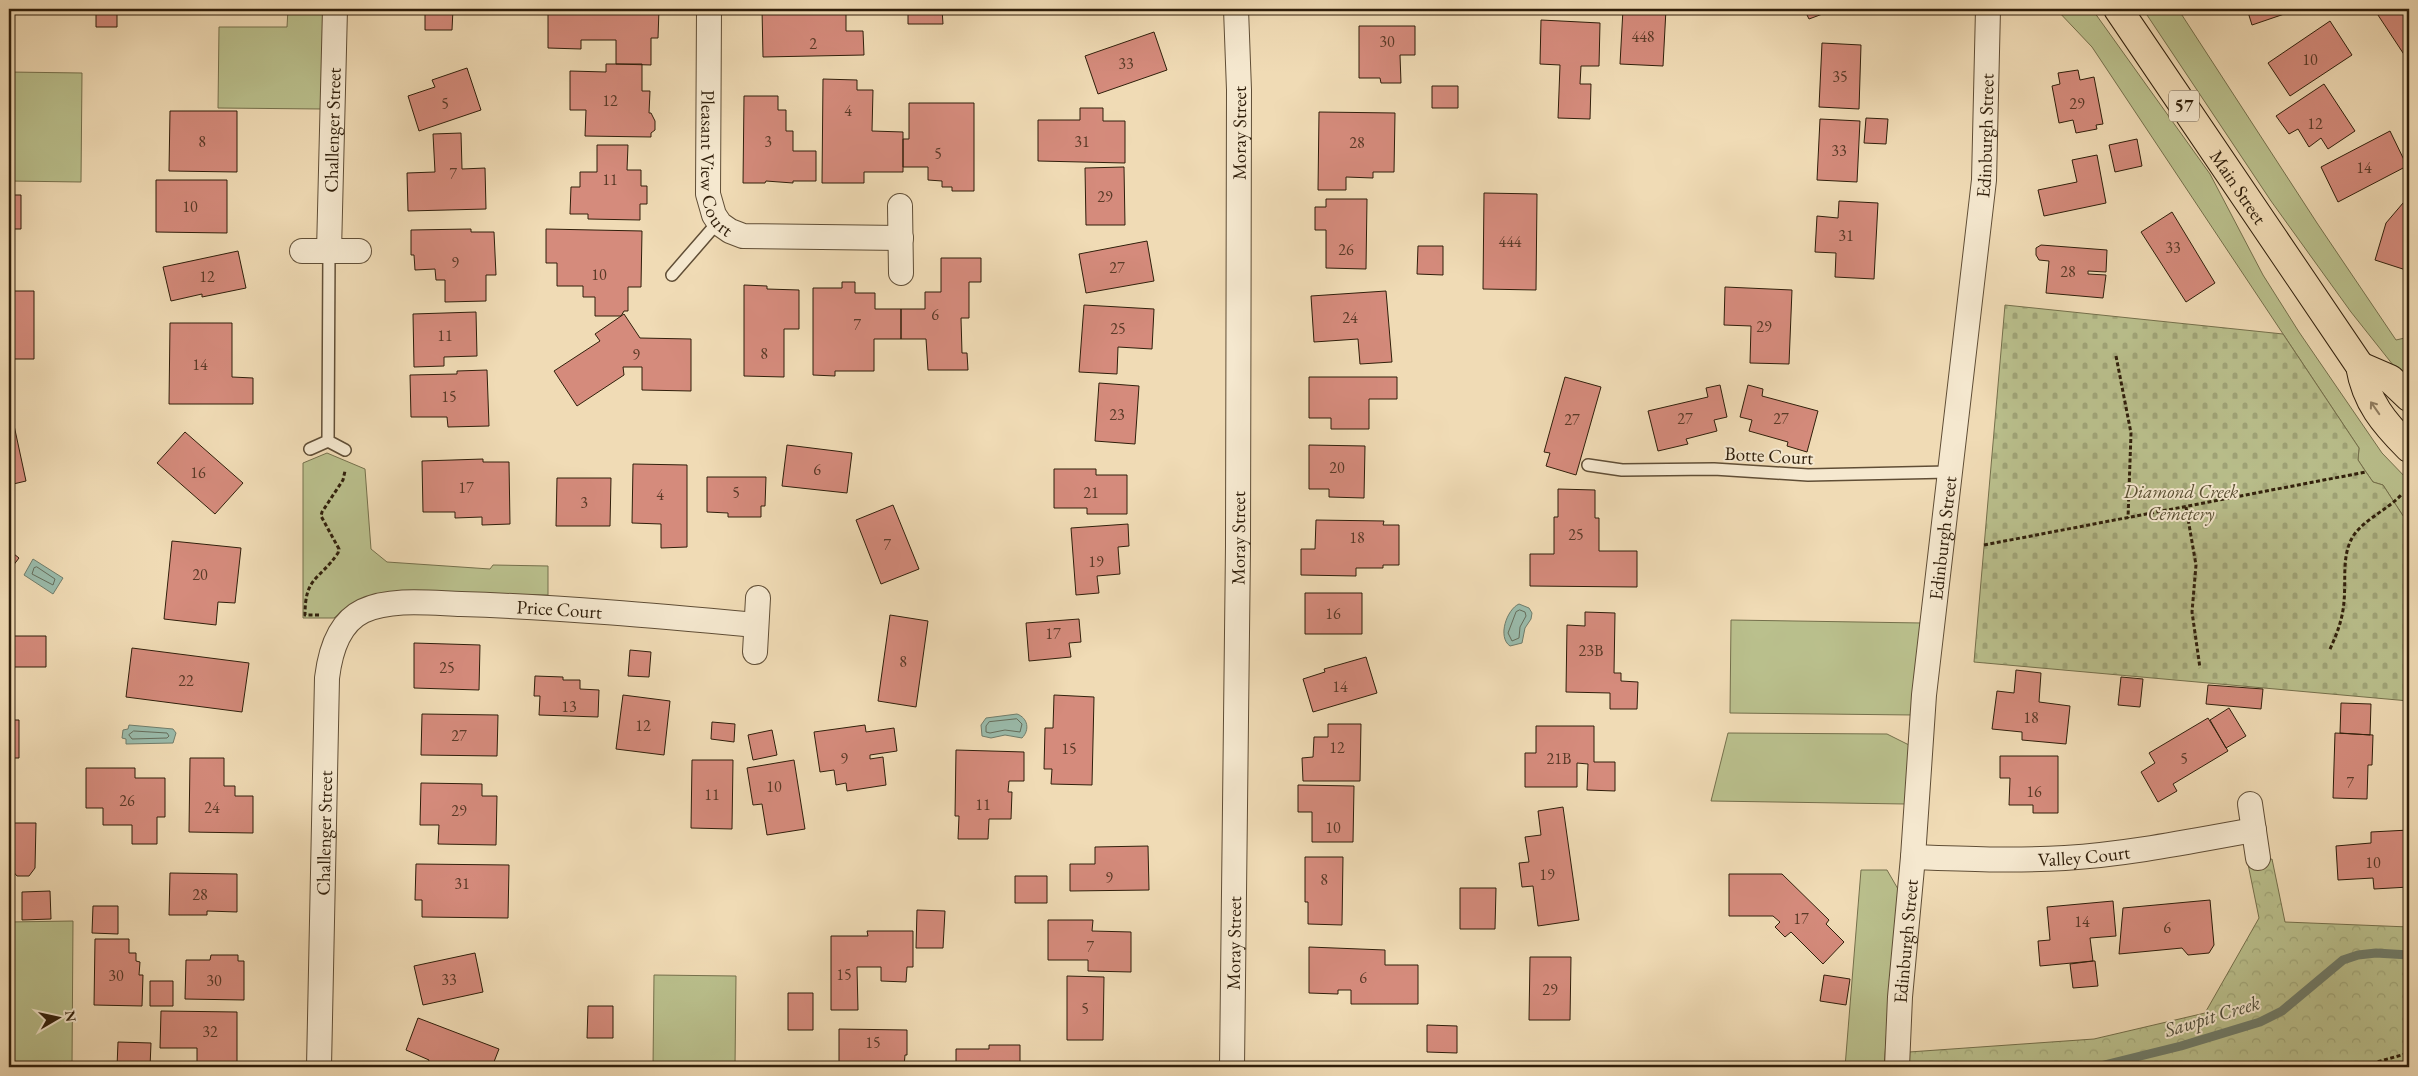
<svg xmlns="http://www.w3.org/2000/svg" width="2418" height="1076" font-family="'EB Garamond',serif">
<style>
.green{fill:#bac08d;stroke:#75704c}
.forest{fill:url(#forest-crowns);stroke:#75704c}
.cemetery{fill:url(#cemetery-stones);stroke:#75704c}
.water{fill:#9abbab;stroke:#707d6b}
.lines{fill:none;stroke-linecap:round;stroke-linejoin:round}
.shore{stroke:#656d5b;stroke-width:1}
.stream{stroke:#707d6b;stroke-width:9}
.building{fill:#d58b7c;stroke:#301f0b}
.service-casing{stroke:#604e36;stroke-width:14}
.minor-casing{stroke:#604e36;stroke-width:26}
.primary-casing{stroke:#301f0b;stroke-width:30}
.path{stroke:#301f0b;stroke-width:3;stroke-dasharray:4 2.5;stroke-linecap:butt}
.service{stroke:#f5e8cf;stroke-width:11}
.minor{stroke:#f5e8cf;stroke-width:24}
.primary{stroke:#f0dbb5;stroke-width:28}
.oneway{stroke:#907d60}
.labels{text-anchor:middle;stroke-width:4;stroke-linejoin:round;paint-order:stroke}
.number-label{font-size:16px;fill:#593a27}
.shield{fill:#f5e8cf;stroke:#6b5b46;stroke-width:1}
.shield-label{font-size:18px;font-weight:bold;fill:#301f0b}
.street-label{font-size:19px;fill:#301f0b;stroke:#f5e8cf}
.park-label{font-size:19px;font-style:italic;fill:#594f32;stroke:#f5e8cf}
.water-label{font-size:20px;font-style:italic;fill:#504e3b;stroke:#f5e8cf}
</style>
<defs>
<pattern id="forest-crowns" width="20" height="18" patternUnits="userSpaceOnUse" patternTransform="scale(1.25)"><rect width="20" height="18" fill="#bac08d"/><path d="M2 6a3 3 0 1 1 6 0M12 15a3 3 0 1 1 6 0" fill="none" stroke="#a0a578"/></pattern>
<pattern id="cemetery-stones" width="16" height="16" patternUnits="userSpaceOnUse" patternTransform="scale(1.25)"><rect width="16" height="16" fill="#bac08d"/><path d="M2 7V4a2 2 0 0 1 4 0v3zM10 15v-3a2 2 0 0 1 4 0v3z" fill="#a0a578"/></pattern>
</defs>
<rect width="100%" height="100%" fill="#f0dbb5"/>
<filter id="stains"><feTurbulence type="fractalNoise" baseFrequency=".004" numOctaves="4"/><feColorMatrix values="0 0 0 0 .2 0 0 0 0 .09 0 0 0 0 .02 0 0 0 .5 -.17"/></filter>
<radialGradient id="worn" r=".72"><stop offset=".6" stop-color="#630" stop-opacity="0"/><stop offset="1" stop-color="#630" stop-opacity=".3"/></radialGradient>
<path class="green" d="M288 9H324L322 109 218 108 219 27H287Z
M2056 9H2092L2210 174 2263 275 2299 332 2382 453 2409 481V525L2383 485 2373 482 2366 472 2358 460 2359 448 2092 47Z
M2143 9H2178L2317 223 2396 340 2409 337V380L2397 370 2351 312 2271 201Z
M9 72 82 73 81 182 9 181Z
M327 453 365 469 371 549 387 562 490 569 493 565 548 566V595L481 594 363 599 347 607 334 618H303V463Z
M1731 620 1922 623 1913 715 1730 713Z
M1728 733 1887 734 1909 745 1905 804 1711 801Z
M1861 870H1887L1898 889 1884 1067H1845Z
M73 921 72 1067H9V922Z
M654 975 736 976 735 1067H653Z"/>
<path class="forest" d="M2272 859 2285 922 2409 927V1062L2391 1067H1944L1940 1065 1933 1067H1908L1909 1052 2094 1039 2205 1013 2259 918 2248 864Z"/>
<path class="cemetery" d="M2005 305 2283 334 2359 448 2358 460 2366 472 2373 482 2383 485 2409 525V701L1974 662Z"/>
<path class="water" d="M33 559 63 578 53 594 24 575Z
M1519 604 1529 608 1532 613 1531 619 1525 628 1522 643 1510 646C1497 637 1507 609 1519 604Z
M1017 714C1028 718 1030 730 1022 738L1005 735 991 738 982 736 981 725 986 718Z
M129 725 173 729 176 733 173 743 126 744V739L122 738 123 730 128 729Z"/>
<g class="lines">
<path class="shore" d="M37 567 55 579 53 585 32 574 34 568Z
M1520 610 1525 612 1526 616 1520 627 1519 638 1512 641 1508 633 1516 612Z
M1017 719 1022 724 1020 732 1005 730 990 733 986 732V726L989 722Z
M134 731 167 733 169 736 167 738 132 739 129 735Z"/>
<path class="stream" d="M2096 1067 2181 1046 2260 1022 2282 1011 2343 960 2358 955 2376 953 2409 955"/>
</g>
<path class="building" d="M96 9H148V13H117V27H96Z
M154 9H209V14L154 13Z
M425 9H453L452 30H425Z
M548 9H659L658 38H651V65L616 64V40H581V49L548 48Z
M762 9H846V31H863L864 55 763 57Z
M908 9H942L943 24H908Z
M1623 9H1666L1663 66 1620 64Z
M1804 9H1836L1809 19Z
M2247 9H2299L2252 25Z
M2374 9H2409V58L2407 59Z
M1541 20 1600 23 1599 66H1581L1580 84H1591L1590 119 1558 118 1560 65 1540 64Z
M2330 21 2352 55 2290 96 2268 63Z
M1359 26H1415V55H1400L1401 83H1381L1380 78H1359Z
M1154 32 1167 70 1098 94 1085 56Z
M1822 43 1861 45 1859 109 1819 107Z
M606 64H642V91H650L649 113H651L655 121V130L651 133V137L585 136 586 110H570V71L606 72Z
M467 68 481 110 419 131 408 96 435 87 432 80Z
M2078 70 2080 80 2094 77 2103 124 2096 125 2097 129 2076 133 2073 120 2059 123 2052 86 2060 84 2058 73Z
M823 79 857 80V90H873L872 131 903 132V172H864V183H822Z
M2324 84 2355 131 2328 149 2321 138 2309 147 2298 129 2289 134 2276 116Z
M1432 86H1458V108H1432Z
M744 96H778V110H786V131H793V151H816V181H793V183L766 181 765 183H743Z
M909 103H974V191H952V187H942V181L928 180V167H903V139H909Z
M1080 108H1103V121H1125V163L1038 161V120H1080Z
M170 111H237V172L169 171Z
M1319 112 1395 113 1394 172H1373V178L1346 177V190H1318Z
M1866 118 1888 119 1886 144 1864 143Z
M1820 119 1860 121 1857 182 1817 180Z
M2390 131 2407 166 2338 202 2321 167Z
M461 133 462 169 485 168 486 209 408 211 407 173 435 172 433 134Z
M2137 139 2142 166 2115 172 2109 145Z
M597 145H628L627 170H641V186H647V204H640V220L588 219V214H570L571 187H580V172H597Z
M2097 155 2106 203 2044 216 2038 190 2077 182 2072 160Z
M1124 167 1125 225H1086L1085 168Z
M156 180H227V233L156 232Z
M1484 193 1537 194 1536 290 1483 289Z
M9 195H21V229H11V278H9Z
M2409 196V271L2375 260 2386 223Z
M1326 199H1367L1366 269 1326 268V230H1315V207H1326Z
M1839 201 1878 203 1874 279 1835 277 1836 253 1815 252 1817 216 1838 218Z
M2172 212 2215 283 2186 302 2141 232Z
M471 229V232H494L496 275H486V301L445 302V280H436L435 269 415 270 414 255H411V230Z
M546 229 642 231 641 287H628V311H624L621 316H595V297H583V286H557V263H546Z
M1147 241 1154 281 1086 293 1079 254Z
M2041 245 2107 250 2106 272 2088 271V274L2106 275 2103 298 2046 293 2049 261 2039 260 2036 255V248Z
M1418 246H1443V275L1417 274Z
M238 251 246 288 202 297V294L171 301 163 267Z
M941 258H981V282H969V318H961L962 353H967L968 370H928L926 339H901V309H925V292H941Z
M842 282H855V293H875V309H901V339H874V371H835V376L813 375V288H842Z
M744 285 767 286V289L799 290V329H784V377L744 376Z
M1725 287 1792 290 1789 364 1750 363 1751 326 1724 325Z
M9 291H34V359H9Z
M1386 291 1392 362 1360 364 1358 339 1314 342 1311 296Z
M1084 305 1154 309 1152 349 1118 347 1117 374 1079 372Z
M476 312 477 356 444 357V366L414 367 413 314Z
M624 314 640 338 691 339V391L642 390V367H623L624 375 577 406 554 371 600 341 595 334Z
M170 323H232V377L253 378V404H169Z
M487 370 489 426 448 427 447 417H411L410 375 457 374V371Z
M1309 377H1397V399H1369V429H1331V418H1309Z
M1565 377 1601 387 1576 475 1546 466 1550 453 1544 452Z
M1099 383 1139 386 1135 444 1095 441Z
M1720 385 1727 417 1714 420 1717 431 1686 439 1688 444 1658 451 1648 411 1708 397 1706 388Z
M1748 385 1763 389 1762 396 1818 411 1807 452 1787 446 1788 442 1749 431 1752 420 1740 417Z
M9 402 26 481 9 485Z
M185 432 243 483 215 514 157 463Z
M787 445 852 453 847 493 782 486Z
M1309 445 1365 446 1364 498 1329 497V489H1309Z
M483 459V462H509L510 524 482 525V517L455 518V512H423L422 461Z
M633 464 687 465V547L661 548V524L632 523Z
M1054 469H1096V475H1127V514H1087V508H1054Z
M707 477H766L765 506H761V517H728V513L707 512Z
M557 478H611L610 526H556Z
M1558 489 1595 490V518H1599V551H1637V587L1530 586V554H1554V517H1558Z
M893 505 919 569 881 584 856 520Z
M1316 520 1384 521 1383 525H1399V565H1383V568H1356V576L1301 575V549H1315Z
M1128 524 1129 546 1118 547 1120 574 1097 576 1099 593 1076 595 1071 528Z
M172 541 241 548 235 603 218 602 216 625 164 619Z
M9 550 19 558 9 571Z
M1305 593H1362V634H1305Z
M1585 612 1615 613 1614 673H1621V681L1638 682 1637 709H1610V693L1566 692 1567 625 1585 626Z
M890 615 928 621 916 707 878 701Z
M1079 619 1081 642 1069 643 1071 657 1029 661 1026 623Z
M9 636H46V667H11L9 676Z
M414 643 480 645 479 690 414 688Z
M132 648 249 663 242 712 126 697Z
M630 650 651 652 649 677 628 676Z
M1366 657 1377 693 1313 712 1303 679 1325 672 1324 669Z
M2016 670 2041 673 2039 702 2070 706 2066 744 2022 740V732L1992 729 1997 691 2014 693Z
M535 676 563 677V680H580V689L599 690 598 717 539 715 540 696H534Z
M2121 677 2143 679 2140 707 2118 705Z
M2208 685 2263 689 2261 709 2206 704Z
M623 695 670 701 664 755 616 749Z
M1054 695 1094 697 1092 785 1051 784 1052 769H1044L1045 728H1053Z
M2341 703 2371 704 2370 735 2340 733Z
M2229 708 2246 736 2226 748 2210 720Z
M422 714 498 715 497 756 421 755Z
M2208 718 2228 751 2173 784 2177 791 2158 802 2141 772 2155 763 2149 753Z
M9 720H19V758H9Z
M712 722 735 724 734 742 711 739Z
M1328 724H1361L1360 781H1303L1302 758 1313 757 1314 737H1328Z
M865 725 866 732 894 728 897 751 870 755V759L883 757 886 785 847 791 846 783 836 785 834 770 820 772 814 732Z
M1536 726H1594V762H1615V791L1587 790 1588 764 1577 763V787H1525V753H1536Z
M772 730 777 755 753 760 748 735Z
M2335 733 2373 735 2372 765H2368L2367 799 2333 798Z
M956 750 1024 752V781H1009L1008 792H1012L1011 819H989L988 839H958L959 816H955Z
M2000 756H2058V813H2033V805H2009L2010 778H2000Z
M190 758H224V786H235V796H253V833L189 832Z
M692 760H733L732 829 691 828Z
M794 760 805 829 767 835 762 804 753 805 747 768Z
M86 768H135V778H165V817H157V844H132V825H103V808H86Z
M421 783 482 784V796H497L496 845 438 844 439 825H420Z
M1298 785 1354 786 1353 842H1312V812H1298Z
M1563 807 1579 920 1538 926 1533 886 1522 887 1519 863 1529 862 1525 837 1541 835 1538 811Z
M9 823H36L35 868 29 876H17L10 868Z
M2409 830V887L2374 889 2373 878 2338 880 2336 846 2371 843V832Z
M1148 846 1149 890 1070 891V864H1095V847Z
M1305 857H1343L1342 925 1308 924V902H1305Z
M416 864 509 865 508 918 422 917V900H415Z
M170 873 237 874V912L207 911V915H169Z
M1729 874H1782L1829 920 1826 924 1844 942 1823 964 1791 932 1785 937 1775 927 1780 922 1773 916H1729Z
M1015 876H1047V903H1015Z
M1460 888H1496L1495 929H1460Z
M50 891 51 919 22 920V892Z
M2210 900 2214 945 2209 953 2188 955 2182 948 2119 954 2123 908Z
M2113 901 2116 936 2090 938 2093 961 2040 966 2038 941 2050 940 2047 907Z
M93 906H118V934L92 933Z
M917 910 945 911 943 948H916Z
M1048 920H1093L1092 931 1131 932V972L1088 971V960H1048Z
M867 931H913V967H907L906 982 881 981V967H857L858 1010H831V936H868Z
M95 939H129V953H136V961L140 962 139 975H143L142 1006 94 1005Z
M1309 947 1385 950V965H1418V1004H1351V990H1338V994L1309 993Z
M475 953 483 992 423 1005 414 966Z
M211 955H238V961H244V1000L185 999 186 960H210Z
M1530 957H1571L1570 1020H1529Z
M2093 961H2095L2098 986 2073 988 2070 964Z
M1824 975 1850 979 1846 1005 1820 1001Z
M1067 976 1104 977 1103 1040H1067Z
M150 981H173V1006H150Z
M788 993H813V1030H788Z
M588 1006H613V1038H587Z
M161 1011 237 1012V1067H197V1048H160Z
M418 1018 499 1049 492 1067 476 1065 475 1067H439L428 1063 429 1060 406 1050Z
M1427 1025 1457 1026V1053L1427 1052Z
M839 1029 907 1030V1055H905L904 1067H839Z
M118 1042 151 1043 150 1067H117Z
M989 1045H1020V1062L1024 1063V1067H956V1049H989Z
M1080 1062H1153V1067H1076H1081Z
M1467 1063 1494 1064V1067H1466Z"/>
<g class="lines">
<defs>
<path id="service" d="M329 251 328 441 345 450
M672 275 718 222
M310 449 328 441
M1588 465 1622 470 1714 469 1808 475 1949 472"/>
<g id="minor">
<path id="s1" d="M709 9 708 194 714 215 720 224 730 231 743 236 901 238"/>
<path d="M900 206 901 273"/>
<path d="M302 251H359"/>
<path id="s2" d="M329 251 335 9"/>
<path d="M755 652 758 598"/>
<path d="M2250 804 2258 858"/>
<path id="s3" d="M1913 857C1964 859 2014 861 2065 858 2129 854 2192 841 2254 830"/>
<path id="s4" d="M319 1067 327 678C330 653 338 623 363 611 391 598 431 603 461 604 560 607 658 616 756 625"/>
<path id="s5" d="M1232 1067 1238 546 1239 90 1236 9"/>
<path id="s6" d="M1897 1067 1900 997 1913 857 1924 695 1984 180 1988 9"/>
</g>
<g id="primary">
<path id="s7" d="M2118 9 2360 366C2366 402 2384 423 2409 448"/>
<path d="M2360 366 2390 379 2409 397"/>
</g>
</defs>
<use href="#service" class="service-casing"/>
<use href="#minor" class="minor-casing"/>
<use href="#primary" class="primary-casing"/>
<path class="path" d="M2116 356 2131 433 2128 518
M2186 507 2196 565 2192 612 2200 668
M1984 545 2366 472
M319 615H305C305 576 319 581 338 553L339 549 321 516 322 512 343 480 345 471
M2330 649C2337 634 2343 618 2344 601 2346 582 2342 558 2351 540 2360 521 2388 510 2402 494
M2359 1067 2409 1053"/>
<use href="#service" class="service"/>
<use href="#minor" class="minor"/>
<use href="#primary" class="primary"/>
</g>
<defs><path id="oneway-shaft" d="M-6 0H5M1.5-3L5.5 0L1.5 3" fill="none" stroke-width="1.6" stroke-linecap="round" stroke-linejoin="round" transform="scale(1.25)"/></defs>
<use class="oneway" href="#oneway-shaft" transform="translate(2375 408) rotate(-125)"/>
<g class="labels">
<g class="number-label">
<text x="1643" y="42">448</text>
<text x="1387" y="47">30</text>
<text x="813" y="49">2</text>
<text x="2310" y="65">10</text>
<text x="1126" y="69">33</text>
<text x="1840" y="82">35</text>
<text x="610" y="106">12</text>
<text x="445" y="109">5</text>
<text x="2077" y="109">29</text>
<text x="848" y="116">4</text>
<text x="2315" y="129">12</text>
<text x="202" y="147">8</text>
<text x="768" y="147">3</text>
<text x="1082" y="147">31</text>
<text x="1357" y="148">28</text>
<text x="1839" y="156">33</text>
<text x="938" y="159">5</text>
<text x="2364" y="173">14</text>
<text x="453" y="179">7</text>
<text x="610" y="185">11</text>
<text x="1105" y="202">29</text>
<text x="190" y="212">10</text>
<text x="1846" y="241">31</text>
<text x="1510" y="247">444</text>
<text x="2173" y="253">33</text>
<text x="1346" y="255">26</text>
<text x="455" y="268">9</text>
<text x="1117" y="273">27</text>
<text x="2068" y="277">28</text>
<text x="599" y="280">10</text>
<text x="207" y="282">12</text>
<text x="935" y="320">6</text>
<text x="1350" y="323">24</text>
<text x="857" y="330">7</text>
<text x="1764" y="332">29</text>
<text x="1118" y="334">25</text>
<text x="445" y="341">11</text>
<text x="764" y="359">8</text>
<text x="636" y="360">9</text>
<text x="200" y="370">14</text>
<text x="449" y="402">15</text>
<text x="1117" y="420">23</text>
<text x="1685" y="424">27</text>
<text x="1781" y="424">27</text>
<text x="1572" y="425">27</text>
<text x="1337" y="473">20</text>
<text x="817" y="475">6</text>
<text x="198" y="478">16</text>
<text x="466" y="493">17</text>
<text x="736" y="498">5</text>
<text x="1091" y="498">21</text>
<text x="660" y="500">4</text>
<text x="584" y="508">3</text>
<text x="1576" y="540">25</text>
<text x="1357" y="543">18</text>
<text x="887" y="550">7</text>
<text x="1096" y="567">19</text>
<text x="200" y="580">20</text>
<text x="1333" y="619">16</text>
<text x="1053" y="639">17</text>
<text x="1591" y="656">23B</text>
<text x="903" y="667">8</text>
<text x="447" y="673">25</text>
<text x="186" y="686">22</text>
<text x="1340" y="692">14</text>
<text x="569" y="712">13</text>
<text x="2031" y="723">18</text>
<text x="643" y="731">12</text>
<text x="459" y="741">27</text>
<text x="1337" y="753">12</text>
<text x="1069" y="754">15</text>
<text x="844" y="764">9</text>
<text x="1559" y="764">21B</text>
<text x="2184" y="764">5</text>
<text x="2350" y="788">7</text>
<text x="774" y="792">10</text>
<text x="2034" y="797">16</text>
<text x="712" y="800">11</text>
<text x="127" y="806">26</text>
<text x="983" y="810">11</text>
<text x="212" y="813">24</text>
<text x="459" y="816">29</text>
<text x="1333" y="833">10</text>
<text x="2373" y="868">10</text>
<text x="1547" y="880">19</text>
<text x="1109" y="883">9</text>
<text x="1324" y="885">8</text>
<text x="462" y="889">31</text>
<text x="200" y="900">28</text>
<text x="1801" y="924">17</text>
<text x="2082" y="927">14</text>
<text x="2167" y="933">6</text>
<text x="1090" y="952">7</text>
<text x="844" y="980">15</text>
<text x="116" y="981">30</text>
<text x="1363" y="983">6</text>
<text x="449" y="985">33</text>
<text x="214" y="986">30</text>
<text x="1550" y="995">29</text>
<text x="1085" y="1014">5</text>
<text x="210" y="1037">32</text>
<text x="873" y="1048">15</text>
</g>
<rect class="shield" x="2169" y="90.5" width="30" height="31" rx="4"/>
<g class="shield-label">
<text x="2184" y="112">57</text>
</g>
<g class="street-label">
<text dy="7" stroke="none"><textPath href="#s2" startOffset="121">Challenger Street</textPath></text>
<text dy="7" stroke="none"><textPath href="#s5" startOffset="934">Moray Street</textPath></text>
<text dy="7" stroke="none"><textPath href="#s6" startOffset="936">Edinburgh Street</textPath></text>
<text dy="7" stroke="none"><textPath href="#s1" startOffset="156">Pleasant View Court</textPath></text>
<text dy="7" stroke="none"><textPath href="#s7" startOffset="215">Main Street</textPath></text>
<text transform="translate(1769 455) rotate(3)" y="7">Botte Court</text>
<text dy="7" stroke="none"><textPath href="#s5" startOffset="529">Moray Street</textPath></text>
<text dy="7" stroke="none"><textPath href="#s6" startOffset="531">Edinburgh Street</textPath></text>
<text dy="7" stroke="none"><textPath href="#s4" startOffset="666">Price Court</textPath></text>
<text dy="7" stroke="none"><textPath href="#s4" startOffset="234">Challenger Street</textPath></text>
<text dy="7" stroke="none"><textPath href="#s3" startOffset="171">Valley Court</textPath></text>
<text dy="7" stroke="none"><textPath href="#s6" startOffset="126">Edinburgh Street</textPath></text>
<text dy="7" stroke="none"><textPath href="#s5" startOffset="124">Moray Street</textPath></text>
</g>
<g class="park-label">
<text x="2181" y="498">Diamond Creek<tspan x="2181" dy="22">Cemetery</tspan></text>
</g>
<g class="water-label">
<text transform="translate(2212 1016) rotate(-17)" y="7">Sawpit Creek</text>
</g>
</g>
<rect width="2418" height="1076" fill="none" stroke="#f0dbb5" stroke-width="30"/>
<rect x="10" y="10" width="2398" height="1056" fill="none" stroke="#301f0b" stroke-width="2.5"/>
<rect x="15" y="15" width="2388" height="1046" fill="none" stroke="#301f0b"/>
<g transform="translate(58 1018) rotate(81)" stroke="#f5e8cf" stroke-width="4" paint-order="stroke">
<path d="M0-4L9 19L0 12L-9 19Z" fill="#301f0b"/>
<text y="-8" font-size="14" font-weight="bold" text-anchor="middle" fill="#301f0b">N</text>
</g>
<rect width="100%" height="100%" filter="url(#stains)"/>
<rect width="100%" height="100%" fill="url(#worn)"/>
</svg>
